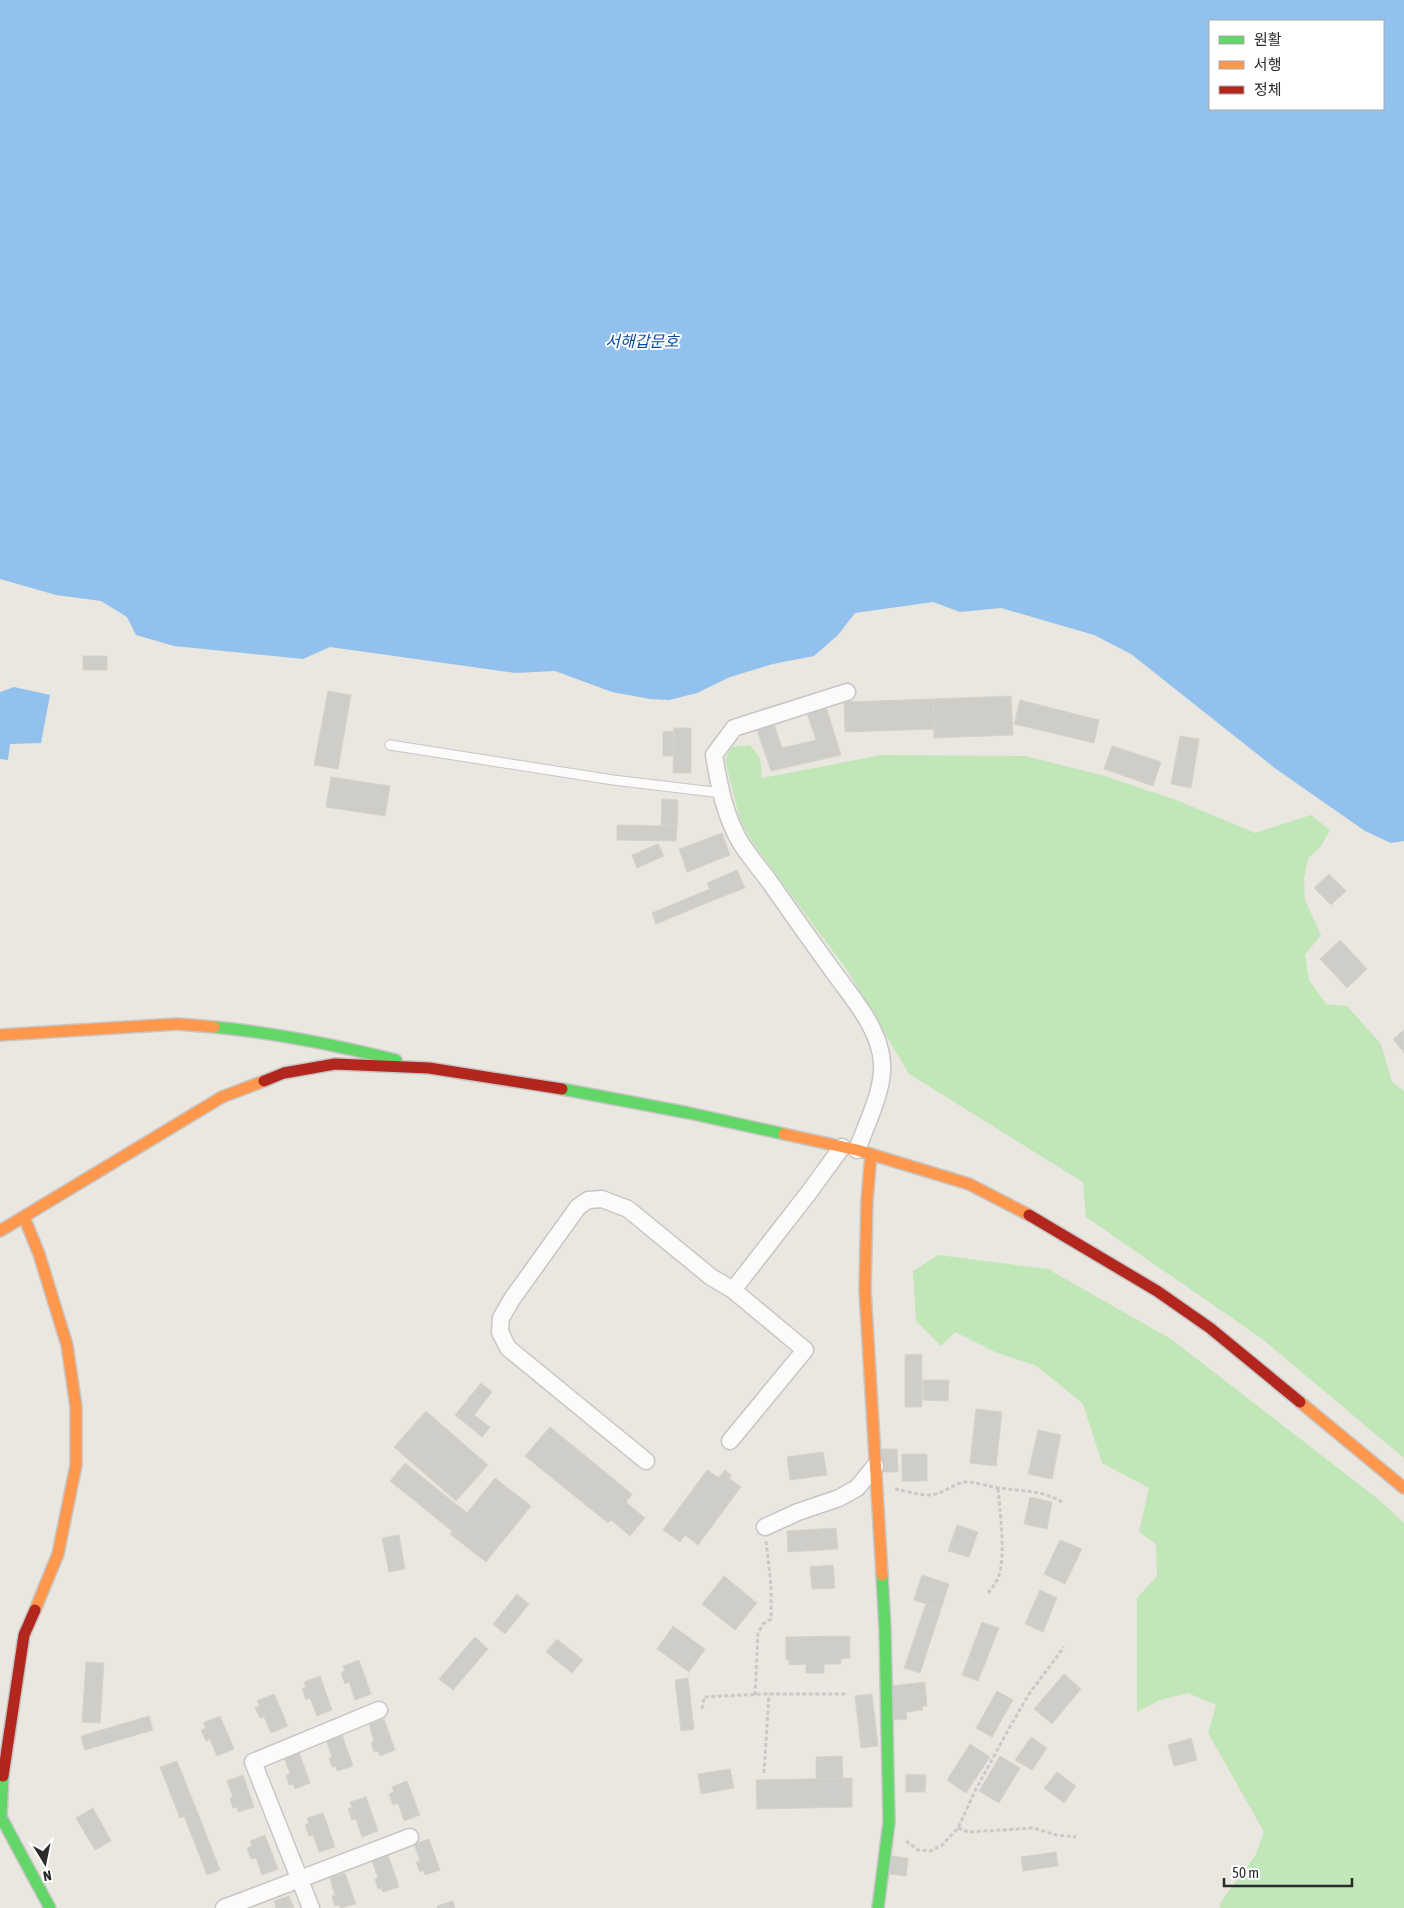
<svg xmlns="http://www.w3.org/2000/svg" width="1404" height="1908" font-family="'Asap Condensed','Noto Sans KR',sans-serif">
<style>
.green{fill:#c1e6b8}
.water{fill:#92c1ed;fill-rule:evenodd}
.building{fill:#cecdc7;stroke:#d4d3cc}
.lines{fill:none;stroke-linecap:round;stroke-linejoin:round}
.lane-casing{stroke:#c7c6c6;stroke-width:11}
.street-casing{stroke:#c7c6c6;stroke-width:19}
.fast-casing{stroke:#c7c6c6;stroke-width:14}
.slow-casing{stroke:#c7c6c6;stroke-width:14}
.jam-casing{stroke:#c7c6c6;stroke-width:14}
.path{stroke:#cac9c8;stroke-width:3;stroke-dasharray:4 2.5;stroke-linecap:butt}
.lane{stroke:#fcfbfa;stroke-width:9}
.street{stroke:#fcfbfa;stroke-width:16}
.fast{stroke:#63d668;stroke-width:11}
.slow{stroke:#ff974d;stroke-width:11}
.jam{stroke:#b3261e;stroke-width:11}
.labels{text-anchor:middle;stroke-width:4;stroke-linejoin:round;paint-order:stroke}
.water-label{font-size:16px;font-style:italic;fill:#094ba0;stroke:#fff}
</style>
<rect width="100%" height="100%" fill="#e9e7e0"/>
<path class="green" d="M750 745 760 758 762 778 882 755 1025 756 1101 775 1179 801 1255 833 1311 815 1330 830 1321 846 1308 859 1304 879 1305 900 1321 935 1305 955 1309 980 1326 1004 1347 1006 1381 1044 1392 1082 1404 1091V1458L1261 1338 1086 1217 1083 1182 909 1074 847 970 752 842 740 820 725 760 732 747Z
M938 1255 1048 1269 1171 1339 1378 1499 1404 1523V1908H1220V1903L1255 1856 1264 1832 1208 1733 1216 1705 1188 1693 1160 1700 1137 1712V1598L1157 1576 1156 1544 1139 1532 1149 1488 1102 1463 1083 1404 1037 1366 995 1352 955 1332 941 1346 916 1321 913 1271Z"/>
<path class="water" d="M0 0H1404V841L1391 843 1365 831 1276 769 1131 654 1094 635 1001 608 960 612 933 602 855 613 838 635 814 656 773 664 730 677 697 693 669 700 650 699 612 692 555 671 516 673 330 647 303 659 174 646 136 635 127 617 101 601 56 595 0 579ZM1383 21V109H1210V21Z
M14 687 50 695 41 743 10 744 8 760 0 759V692Z"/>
<path class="building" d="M83 656H107V670H83Z
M328 691 351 695 338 769 314 765Z
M1011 696 1013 735 934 738 933 699Z
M933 699 934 729 845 732 844 702Z
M1020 700 1099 720 1094 743 1014 724Z
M825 704 841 755 771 771 756 727 773 721 782 748 816 740 806 710Z
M674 728H691V773H673Z
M673 731 674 756H663V732Z
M1180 736 1199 739 1191 788 1171 784Z
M1112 746 1161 762 1153 786 1104 769Z
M331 777 390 786 385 816 326 807Z
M662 799 678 800 677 826H661Z
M617 825 677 826 676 841 617 840Z
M722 833 730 855 687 872 679 849Z
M658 844 664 856 637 868 632 855Z
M737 870 745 888 714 900 707 883Z
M1329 874 1346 891 1331 905 1314 888Z
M710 889 714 900 656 924 652 913Z
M1340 940 1367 969 1347 988 1320 959Z
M1404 1030V1053L1393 1039Z
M922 1354V1407H905V1355Z
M923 1380H949L948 1401 923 1400Z
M481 1383 492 1392 474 1415 490 1427 482 1437 455 1415Z
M976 1409 1002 1412 996 1466 970 1463Z
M426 1411 488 1465 456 1501 394 1447Z
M550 1427 632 1494 626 1502 645 1518 630 1536 611 1520 608 1523 525 1456Z
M1038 1430 1061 1435 1052 1479 1028 1474Z
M881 1449H897L898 1472H882Z
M823 1452 827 1475 790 1480 787 1457Z
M902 1454H927V1481H902Z
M405 1463 467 1513 452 1531 390 1481Z
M707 1470 719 1478 725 1470 731 1475 729 1478 741 1487 698 1545 685 1535 680 1542 663 1530Z
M495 1478 531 1506 486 1562 450 1534Z
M1030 1497 1052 1502 1047 1529 1024 1524Z
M957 1525 978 1532 969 1557 948 1551Z
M836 1528 838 1549 788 1552 787 1531Z
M399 1535 405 1569 389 1572 382 1538Z
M1060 1540 1082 1549 1065 1584 1044 1574Z
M833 1565 835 1588 812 1589 810 1567Z
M922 1575 949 1584 941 1609 914 1600Z
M724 1576 757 1603 735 1630 702 1604Z
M1040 1590 1057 1598 1043 1632 1025 1624Z
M517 1594 529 1604 505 1634 493 1624Z
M926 1604 941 1609 920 1673 904 1668Z
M982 1622 999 1628 978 1681 962 1675Z
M673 1626 705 1649 689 1672 657 1649Z
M850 1636V1658L841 1659V1664H824V1673H806V1664L789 1665V1660H786V1637Z
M475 1637 488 1649 453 1690 439 1679Z
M557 1639 583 1660 572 1673 546 1652Z
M359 1660 371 1694 355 1700 349 1682 345 1684 341 1673 345 1671 343 1666Z
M86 1662 104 1663 100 1723 82 1722Z
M1064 1674 1081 1689 1052 1724 1034 1709Z
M320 1676 332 1710 317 1716 310 1698 306 1700 302 1689 306 1687 304 1682Z
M688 1678 694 1729 681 1731 675 1680Z
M925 1682 927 1706H922L923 1710 906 1712 907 1719 894 1720 891 1686Z
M997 1691 1013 1700 992 1737 976 1728Z
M274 1694 288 1726 271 1733 264 1717 260 1718 255 1708 260 1706 257 1701Z
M872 1694 878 1746 861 1748 855 1696Z
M149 1716 153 1730 85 1750 81 1736Z
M220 1716 234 1749 217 1756 210 1739 206 1741 201 1730 206 1728 203 1723Z
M384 1719 395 1750 380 1756 378 1751 374 1752 371 1742 374 1741 369 1724Z
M342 1735 353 1766 337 1771 336 1766 332 1767 329 1758 332 1757 326 1740Z
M1031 1737 1047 1748 1032 1770 1015 1760Z
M1191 1738 1197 1760 1174 1766 1168 1745Z
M970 1744 990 1757 966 1793 947 1780Z
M299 1752 310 1783 295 1789 293 1784 289 1785 286 1775 290 1774 284 1757Z
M842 1756 843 1778 816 1779V1757Z
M1000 1756 1020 1768 999 1803 979 1791Z
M177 1761 197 1811 180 1818 160 1767Z
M730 1769 734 1788 701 1794 698 1774Z
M1057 1772 1076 1786 1064 1803 1044 1788Z
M906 1774 926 1775 925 1792H906Z
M243 1775 254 1807 238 1812 237 1807 233 1808 230 1798 233 1797 227 1781Z
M852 1778V1807L757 1809 756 1780Z
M407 1781 420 1815 404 1821 398 1803 393 1805 389 1794 394 1792 392 1787Z
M366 1797 378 1831 362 1837 356 1819 352 1820 348 1809 352 1807 350 1802Z
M93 1808 111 1841 95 1850 76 1818Z
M197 1811 220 1870 207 1875 184 1816Z
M323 1813 335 1847 319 1852 313 1835 309 1836 305 1825 309 1823 307 1818Z
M265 1835 278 1869 262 1875 256 1858 251 1859 247 1848 252 1846 250 1841Z
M429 1839 440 1870 425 1875 423 1870 420 1872 416 1862 420 1861 414 1844Z
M1056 1852 1058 1866 1023 1871 1021 1857Z
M388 1855 399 1887 383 1892 381 1888 378 1889 375 1879 378 1878 372 1861Z
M891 1856 908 1858 906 1876 888 1874Z
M345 1873 356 1904 340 1908 339 1905 335 1906 332 1896 335 1895 330 1878Z
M289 1896 294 1908H276L274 1901Z
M453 1901 455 1908H438L437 1906Z"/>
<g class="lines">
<defs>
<path id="lane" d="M390 745 613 780 722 793"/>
<path id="street" d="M847 692 734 728 714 755C719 785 725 818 742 845 750 857 760 869 769 881 790 911 811 941 833 971 852 998 880 1028 882 1063 884 1090 866 1125 857 1150
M730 1441 805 1350 733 1290
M646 1461 508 1348 500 1332 501 1318 512 1299 578 1207 588 1200 602 1199 628 1209 711 1277 733 1290 810 1191 842 1147
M765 1527 798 1512 839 1498 857 1488 875 1466
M224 1908 410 1837
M311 1908 253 1762 379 1710"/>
<path id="fast" d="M214 1027C276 1033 336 1045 396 1060
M562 1089 689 1113 784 1134
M3 1776 1 1817 50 1908
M878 1908 889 1822 885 1629 882 1575"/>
<path id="slow" d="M0 1035 177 1024 214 1027
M784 1134 857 1150 969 1184 1029 1215
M871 1154 867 1200 865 1290 882 1575
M24 1217 39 1254 67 1345 76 1407V1465L58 1554 35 1610
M0 1231 222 1097 264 1081
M1300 1402 1404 1488"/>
<path id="jam" d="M264 1081 284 1073 335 1064 429 1068 562 1089
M1029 1215 1157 1291 1210 1328 1300 1402
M3 1776 24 1635 35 1610"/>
</defs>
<use href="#lane" class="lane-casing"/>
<use href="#street" class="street-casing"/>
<use href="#fast" class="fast-casing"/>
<use href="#slow" class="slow-casing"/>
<use href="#jam" class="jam-casing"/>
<path class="path" d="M895 1489C906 1491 918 1495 929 1495 942 1495 952 1484 965 1482 975 1482 986 1486 995 1487 1019 1492 1041 1489 1062 1502
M988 1593C993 1587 998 1580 1000 1572 1005 1549 1000 1512 998 1488
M755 1695 758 1633 763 1624 771 1619V1585L766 1541
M702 1709 704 1697 763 1694H846
M764 1773 769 1694
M958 1828 969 1832 1033 1828 1056 1835 1076 1837
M906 1841 918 1850 930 1851 941 1846 958 1828 975 1791 1007 1732 1029 1694 1064 1647"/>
<use href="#lane" class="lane"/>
<use href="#street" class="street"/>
<use href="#fast" class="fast"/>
<use href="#slow" class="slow"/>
<use href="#jam" class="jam"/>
</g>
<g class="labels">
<g class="water-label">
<text x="642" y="347">서해갑문호</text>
</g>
</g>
<rect x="1209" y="20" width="175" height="90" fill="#ffffff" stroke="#aaaaaa"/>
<rect x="1219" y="36" width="25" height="8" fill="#63d668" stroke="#aaaaaa"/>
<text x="1254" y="45" font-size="15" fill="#2b2b2b">원활</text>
<rect x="1219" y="61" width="25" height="8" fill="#ff974d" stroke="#aaaaaa"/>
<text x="1254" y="70" font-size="15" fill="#2b2b2b">서행</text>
<rect x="1219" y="86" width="25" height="8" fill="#b3261e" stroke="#aaaaaa"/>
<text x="1254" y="95" font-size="15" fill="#2b2b2b">정체</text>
<g transform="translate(45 1863) rotate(170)" stroke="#ffffff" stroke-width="4" paint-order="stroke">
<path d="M0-4L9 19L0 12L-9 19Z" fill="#2b2b2b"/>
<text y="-8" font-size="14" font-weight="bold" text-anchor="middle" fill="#2b2b2b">N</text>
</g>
<path d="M1224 1878v8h128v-8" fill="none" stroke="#2b2b2b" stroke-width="2.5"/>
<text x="1232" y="1878" font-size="15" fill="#2b2b2b" stroke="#ffffff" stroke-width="4" paint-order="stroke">50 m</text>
</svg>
